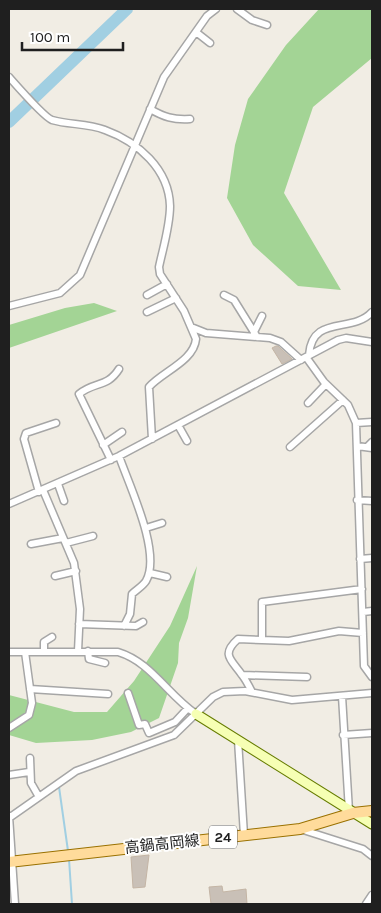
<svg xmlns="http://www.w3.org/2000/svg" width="381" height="913" font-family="Karla,'Noto Sans JP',sans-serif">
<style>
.forest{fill:#a3d495}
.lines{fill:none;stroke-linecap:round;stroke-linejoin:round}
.stream{stroke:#a1cfe2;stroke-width:2}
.river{stroke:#a1cfe2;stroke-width:12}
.building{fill:#c9c0b7;stroke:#c4b5a5}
.street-casing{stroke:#a6a6a6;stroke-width:9}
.secondary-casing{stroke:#667c00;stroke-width:11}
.primary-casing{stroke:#9a7100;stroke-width:12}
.street{stroke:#fff;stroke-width:6}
.secondary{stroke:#f6ffb4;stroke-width:9}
.primary{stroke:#ffdb9b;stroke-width:10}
.labels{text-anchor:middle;stroke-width:4;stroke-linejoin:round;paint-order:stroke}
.shield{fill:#fff;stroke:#626262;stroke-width:1}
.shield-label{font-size:14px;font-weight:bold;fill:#1f1f1f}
.street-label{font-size:15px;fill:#1f1f1f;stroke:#fff}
</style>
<rect width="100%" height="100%" fill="#f1ede4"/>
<path class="forest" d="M319 9H372V58L313 107 284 193 341 290 298 286 253 245 227 198 235 145 248 99 286 45Z
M94 303 117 311 9 348V325L65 308Z
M197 566 188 618 179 643 178 663 159 718 131 732 92 740 36 743 9 735V695L74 712H107L134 681 170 626Z"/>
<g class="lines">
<path class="stream" d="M59 787 68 851
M69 859 72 904"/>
<path class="river" d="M9 122 127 9"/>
</g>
<path class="building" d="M276 346H278L292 359 282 364 272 348Z
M149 855 145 887 133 888 131 857Z
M222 886 223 892 246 889 247 904H211L209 887Z"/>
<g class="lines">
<defs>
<path id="street" d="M237 9 252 20 267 25
M196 32 210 43
M9 77C17 86 44 117 52 120 69 125 88 123 105 130 138 142 169 169 170 206 170 226 163 248 159 267L160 274 184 311 196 339C194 361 162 372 149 387L152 439
M150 109C164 117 173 120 190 119
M147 295 167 284
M224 295 234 300 257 337
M9 306 60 293 80 275 164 77 207 16 216 9
M147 312 176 298
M191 327 206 333 270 338 281 342 301 360
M254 332 262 316
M309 355C312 314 352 334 372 312
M306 357 324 382 348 405 356 423 364 666 372 677
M308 403 326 384
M356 423 372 422
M178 425 187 441
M103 445 122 432
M357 446 372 448
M290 447 343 400
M367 447 372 442
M119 456C129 485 162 553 146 581 143 586 136 590 132 594L130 614 124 626
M111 460 79 394C95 381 107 388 119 369
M58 484 64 501
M43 490 74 563 80 609 78 651
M39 492 24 439 26 433 56 423
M357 500 372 501
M9 504 119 456 338 340 346 338 372 342
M146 528 162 523
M66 543 93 536
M31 544 63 538
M360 559 372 558
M150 573 167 577
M55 576 76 571
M362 589 262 602V640L289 641 339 631 363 633
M363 612 372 611
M79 624 136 626 143 622
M88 651 89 659 105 663
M9 652H118C151 662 167 694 196 714
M44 652V642L52 637
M243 675 307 677
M30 689 108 694
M252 692C249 686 246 680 242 675 232 660 220 655 238 639L262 640
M128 693 139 725 145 724 149 733 175 722 188 708
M342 696 349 811
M9 728 29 715 32 703 25 652
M343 735 372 733
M238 740 244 835
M30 758 31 783 39 797
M9 775 29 772
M9 816 15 904
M9 818 76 771 174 735 213 697 223 692 245 691 292 700 372 693
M300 829 363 849 372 856
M366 904 372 895"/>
<path id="secondary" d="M196 714 372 824"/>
<path id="primary" d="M9 862 300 829 353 813 372 811"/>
</defs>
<use href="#street" class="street-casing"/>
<use href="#secondary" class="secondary-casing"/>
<use href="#primary" class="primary-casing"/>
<use href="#street" class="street"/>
<use href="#secondary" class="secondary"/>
<use href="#primary" class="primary"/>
</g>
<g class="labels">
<rect class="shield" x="209" y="825.5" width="28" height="23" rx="4"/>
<g class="shield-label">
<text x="223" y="842">24</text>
</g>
<g class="street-label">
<text transform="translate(162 844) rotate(-6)" y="5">高鍋高岡線</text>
</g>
</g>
<rect width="381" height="913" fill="none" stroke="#1f1f1f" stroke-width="20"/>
<path d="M22 42v8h101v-8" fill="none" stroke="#1f1f1f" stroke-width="2.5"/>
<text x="30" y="42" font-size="15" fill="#1f1f1f" stroke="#ffffff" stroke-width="4" paint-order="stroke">100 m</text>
</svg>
